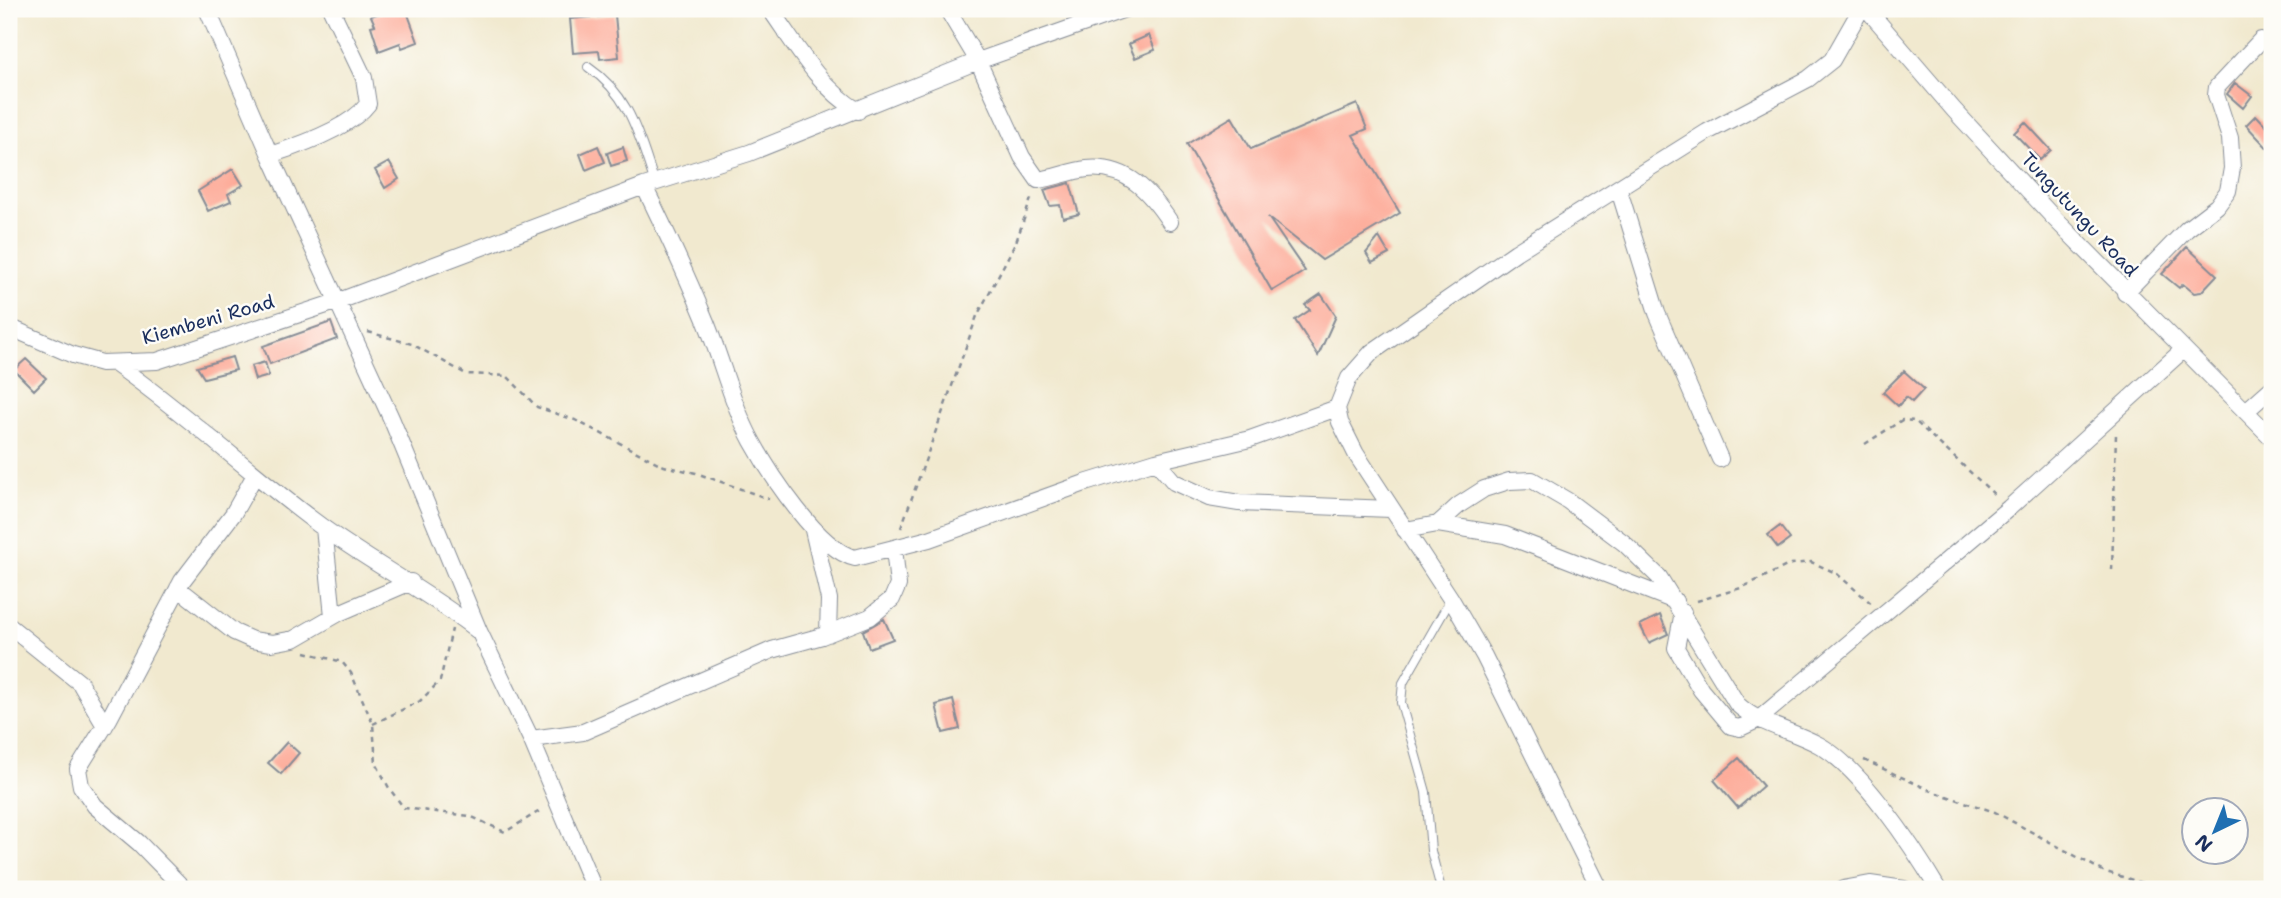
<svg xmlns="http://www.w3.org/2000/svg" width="2281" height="898" font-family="'Shantell Sans',sans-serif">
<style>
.building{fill:#fda693}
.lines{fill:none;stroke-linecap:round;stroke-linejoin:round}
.lane-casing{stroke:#868c96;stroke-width:10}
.street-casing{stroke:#868c96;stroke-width:18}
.path{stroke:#868c96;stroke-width:2.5;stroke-dasharray:5 5;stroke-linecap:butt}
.lane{stroke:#fff;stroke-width:8}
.street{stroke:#fff;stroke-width:16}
.labels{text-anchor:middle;stroke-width:5;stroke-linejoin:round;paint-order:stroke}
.street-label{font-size:19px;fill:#1b2f5e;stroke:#fdfcf7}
</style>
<rect width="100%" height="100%" fill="#fdfcf7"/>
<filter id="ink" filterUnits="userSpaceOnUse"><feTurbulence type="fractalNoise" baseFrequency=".0143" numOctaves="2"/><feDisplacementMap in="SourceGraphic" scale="14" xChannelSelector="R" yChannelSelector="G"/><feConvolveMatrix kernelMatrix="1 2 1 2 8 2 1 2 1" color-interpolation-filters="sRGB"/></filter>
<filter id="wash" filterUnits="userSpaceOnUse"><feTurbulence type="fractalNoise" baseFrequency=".00686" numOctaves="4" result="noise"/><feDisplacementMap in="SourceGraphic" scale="28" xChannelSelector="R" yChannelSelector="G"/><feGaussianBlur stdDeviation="1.57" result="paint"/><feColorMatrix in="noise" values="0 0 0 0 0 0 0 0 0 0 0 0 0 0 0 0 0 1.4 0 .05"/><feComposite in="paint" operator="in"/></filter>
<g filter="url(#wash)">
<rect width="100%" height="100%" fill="#f1e9cf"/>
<g id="blocks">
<path class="building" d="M391 9H406L418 42 402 48 400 43 379 51 371 26 375 25 371 16Z
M615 15 619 57 600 59 599 51 573 53 570 19Z
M1149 35 1155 50 1135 58 1129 44Z
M2235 83 2252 96 2243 108 2227 94Z
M1357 104 1367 129 1353 135 1400 213 1322 260 1268 217 1305 271 1272 291 1187 144 1232 117 1251 149Z
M2256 115 2272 132V153L2246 125Z
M2025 122 2051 150 2040 160 2014 133Z
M598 146 605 162 586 170 580 154Z
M623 147 627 161 611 166 607 153Z
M389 162 399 179 385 188 375 170Z
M233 169 243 185 228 194 231 201 208 211 198 191Z
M1070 183 1079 214 1063 218 1060 205 1050 206 1044 190Z
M1379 237 1389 254 1372 263 1366 253Z
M2187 247 2217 275 2201 292 2194 293 2183 284 2179 288 2162 274Z
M1321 294 1336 316 1318 356 1295 320 1310 310 1305 305Z
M331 322 337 339 270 364 263 346Z
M232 357 236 370 204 378 197 367Z
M26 359 46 378 34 390 14 370Z
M265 362 269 376 255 380 251 366Z
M1904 371 1924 389 1912 402 1906 397 1898 406 1883 392Z
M1780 526 1790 539 1778 548 1768 535Z
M1660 615 1668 634 1649 643 1640 625Z
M884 619 893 639 869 648 863 631Z
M953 700 960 729 943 733 936 705Z
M287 742 299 753 281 774 268 763Z
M1739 758 1763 786 1738 808 1714 780Z"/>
</g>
</g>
<g filter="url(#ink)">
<use href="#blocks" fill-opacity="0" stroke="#868c96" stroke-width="2"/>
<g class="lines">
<defs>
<path id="lane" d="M588 67C631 96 639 137 655 183
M1441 889 1431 851 1426 792 1401 703 1403 683 1451 599"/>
<path id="street" d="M207 9 270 155 391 418 479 631 531 739 594 889
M770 9C796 46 819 87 858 111
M947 9 978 61 1022 157 1038 180C1054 178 1070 171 1087 169 1127 165 1150 192 1170 222
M1867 9 1954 110 2053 217 2272 438
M270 155C298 146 351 127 368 104L364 78 331 9
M644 186C666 231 687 276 706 322 722 361 732 404 752 441 770 474 819 550 855 558L929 539 1085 483 1156 461 1250 439 1337 408
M1619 190 1657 313 1720 459
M2125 293 2187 229 2217 206 2228 191 2232 168 2230 138 2216 95 2217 87 2261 40
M9 327 73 355 102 363 157 361 339 301 644 186 749 153 978 61 1125 9
M114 363C184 412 246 470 314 521 367 561 426 590 478 631
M2246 411 2272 388
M1156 461 1174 482 1209 498 1239 503 1391 509
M1438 524 1459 505 1484 489 1509 481 1532 480 1568 501 1624 543 1659 577 1737 704C1759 725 1792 730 1819 745 1861 768 1913 847 1938 889
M324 528 333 616
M813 530 829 599 828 634
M1405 530 1438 524 1505 535 1675 601
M178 588 234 632 252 640 272 643 294 639 339 613 411 582
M1683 612 1676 648 1701 690 1731 726 1740 728 1759 719 2009 508 2183 350
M9 626 80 683 105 726
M531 739 583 732 772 650 822 636 870 617 892 599 898 585 894 548
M184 889 139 843 95 806 81 786 78 769 109 719 182 581 233 514 255 475
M1600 889 1484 656 1451 599 1356 454 1340 422 1337 408 1349 378 1372 352 1516 252 1707 132 1808 79 1832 60 1861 9
M1843 889 1870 884 1904 889"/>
</defs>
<use href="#lane" class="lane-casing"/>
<use href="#street" class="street-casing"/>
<path class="path" d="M368 332 412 344 466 374 507 376 537 407 575 420 664 466 696 473 769 499
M1865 444 1902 420 1915 421 1996 496
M901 528 977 316 1016 242 1032 196
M2112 570 2116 434
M1697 601 1741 588 1791 564 1811 562 1836 573 1872 604
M305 652 342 662 351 673 373 724 376 763 389 788 404 808 470 816 505 832 543 809
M373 724 420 701 440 681 452 629
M1864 760 1934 792 1995 812 2103 871 2162 889"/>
<use href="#lane" class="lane"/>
<use href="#street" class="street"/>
</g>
</g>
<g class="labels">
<g class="street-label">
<text transform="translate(2080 214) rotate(47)" y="7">Tungutungu Road</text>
<text transform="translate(208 319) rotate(-16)" y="7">Kiembeni Road</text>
</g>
</g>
<rect width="2281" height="898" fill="none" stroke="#fdfcf7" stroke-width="35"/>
<g transform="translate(2215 831) rotate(223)"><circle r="33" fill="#fdfcf7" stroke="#a3aaba" stroke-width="2"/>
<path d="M0-5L12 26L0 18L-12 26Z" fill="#1f6fb2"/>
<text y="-10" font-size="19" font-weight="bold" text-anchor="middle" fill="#1b2f5e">N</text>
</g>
</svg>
